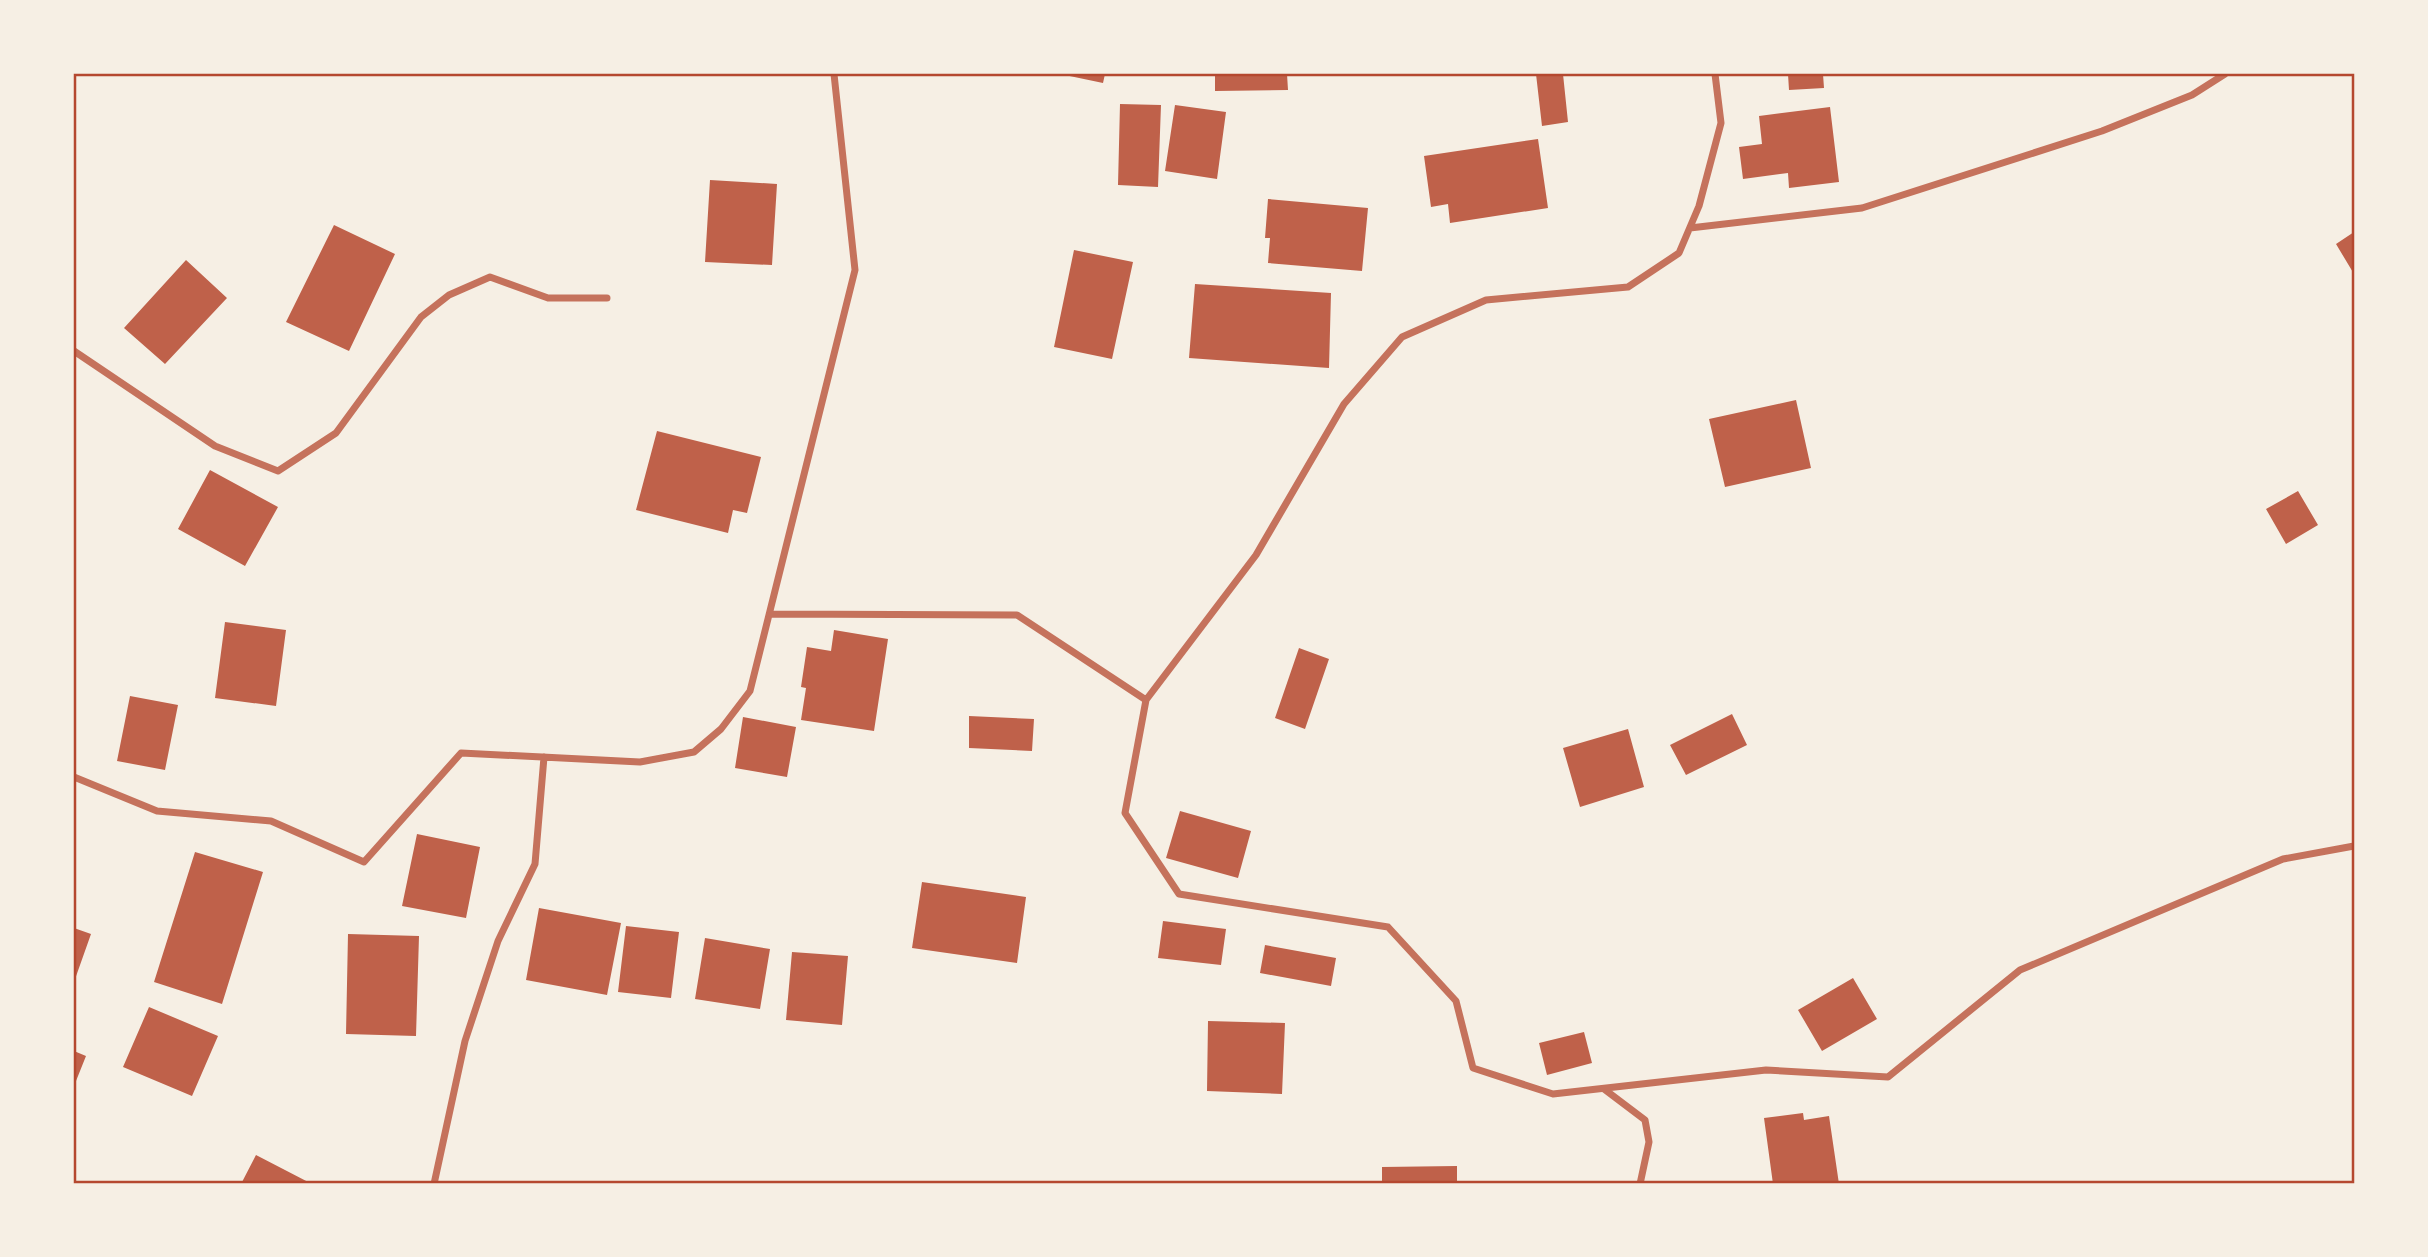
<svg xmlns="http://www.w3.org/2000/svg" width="2428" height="1257" font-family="'DejaVu Sans',sans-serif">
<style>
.building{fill:#bf614a}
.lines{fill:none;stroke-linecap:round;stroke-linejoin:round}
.minor{stroke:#c5725c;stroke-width:7}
.neatline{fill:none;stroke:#b5482f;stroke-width:2.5}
</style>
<rect width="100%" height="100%" fill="#f6efe4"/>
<path class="building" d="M1060 74H1105L1103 83Z
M1215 74H1287L1288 90 1215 91Z
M1536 74H1563L1568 122 1542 126Z
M1788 74H1823L1824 88 1789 90Z
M1120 104 1161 105 1158 187 1118 185Z
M1175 105 1226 112 1217 179 1165 171Z
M1830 107 1839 182 1789 188 1788 173 1743 179 1739 147 1762 144 1759 116Z
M1538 139 1548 208 1450 223 1448 204 1431 207 1424 156Z
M710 180 777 184 772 265 705 262Z
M1268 199 1368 208 1362 271 1268 263 1270 238H1265Z
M334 225 395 254 349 351 286 322Z
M2354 232V274L2336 244Z
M1074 250 1133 262 1112 359 1054 347Z
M186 260 227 298 165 364 124 328Z
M1195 284 1331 293 1329 368 1189 358Z
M1796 400 1811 468 1725 487 1709 419Z
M657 431 761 457 747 513 733 510 728 533 636 510Z
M210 470 278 507 245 566 178 529Z
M2298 491 2318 525 2286 544 2266 509Z
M225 622 286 630 276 706 215 698Z
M834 630 888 639 874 731 801 720 806 688 801 687 807 647 831 651Z
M1299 648 1329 659 1305 729 1275 718Z
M130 696 178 705 165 770 117 761Z
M1732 714 1747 745 1686 775 1670 745Z
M969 716 1034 719 1032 751 969 748Z
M743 717 796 727 787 777 735 768Z
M1628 729 1644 787 1580 807 1563 748Z
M1180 811 1251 831 1238 878 1166 858Z
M417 834 480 847 466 918 402 906Z
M195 852 263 872 222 1004 154 982Z
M922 882 1026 897 1017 963 912 948Z
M539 908 621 923 607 995 526 980Z
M1163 921 1226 929 1221 965 1158 958Z
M626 926 679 932 671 998 618 992Z
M74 928 91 934 74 982Z
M348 934 419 936 416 1036 346 1034Z
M705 938 770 949 760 1009 695 999Z
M1265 945 1336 958 1331 986 1260 973Z
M792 952 848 956 842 1025 786 1020Z
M1853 978 1877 1019 1822 1051 1798 1010Z
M149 1007 218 1036 192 1096 123 1067Z
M1208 1021 1285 1023 1282 1094 1207 1091Z
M1584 1032 1592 1063 1547 1075 1539 1043Z
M74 1051 86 1056 74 1086Z
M1803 1113 1804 1120 1829 1116 1839 1184H1773L1764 1118Z
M256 1155 312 1184H241Z
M1457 1166V1184H1382V1167Z"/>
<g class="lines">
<path class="minor" d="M1690 228 1862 208 2102 131 2192 95 2225 74
M74 351 215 446 278 471 336 433 421 317 449 295 490 277 548 298H607
M771 614 1017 615 1146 700 1125 813 1179 894 1388 927 1456 1001 1473 1068 1553 1094 1766 1070 1888 1077 2020 970 2283 859 2354 846
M1146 700 1256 555 1344 404 1402 337 1486 300 1628 287 1679 253 1699 206 1721 123 1715 74
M74 777 157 811 271 821 364 862 461 753 640 762 694 752 721 729 750 691 855 270 834 74
M1604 1089 1645 1120 1649 1142 1640 1184
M434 1184 465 1041 498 941 535 864 544 757"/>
</g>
<rect width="2428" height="1257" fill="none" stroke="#f6efe4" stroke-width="150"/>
<rect x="75" y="75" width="2278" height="1107" class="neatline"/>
</svg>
